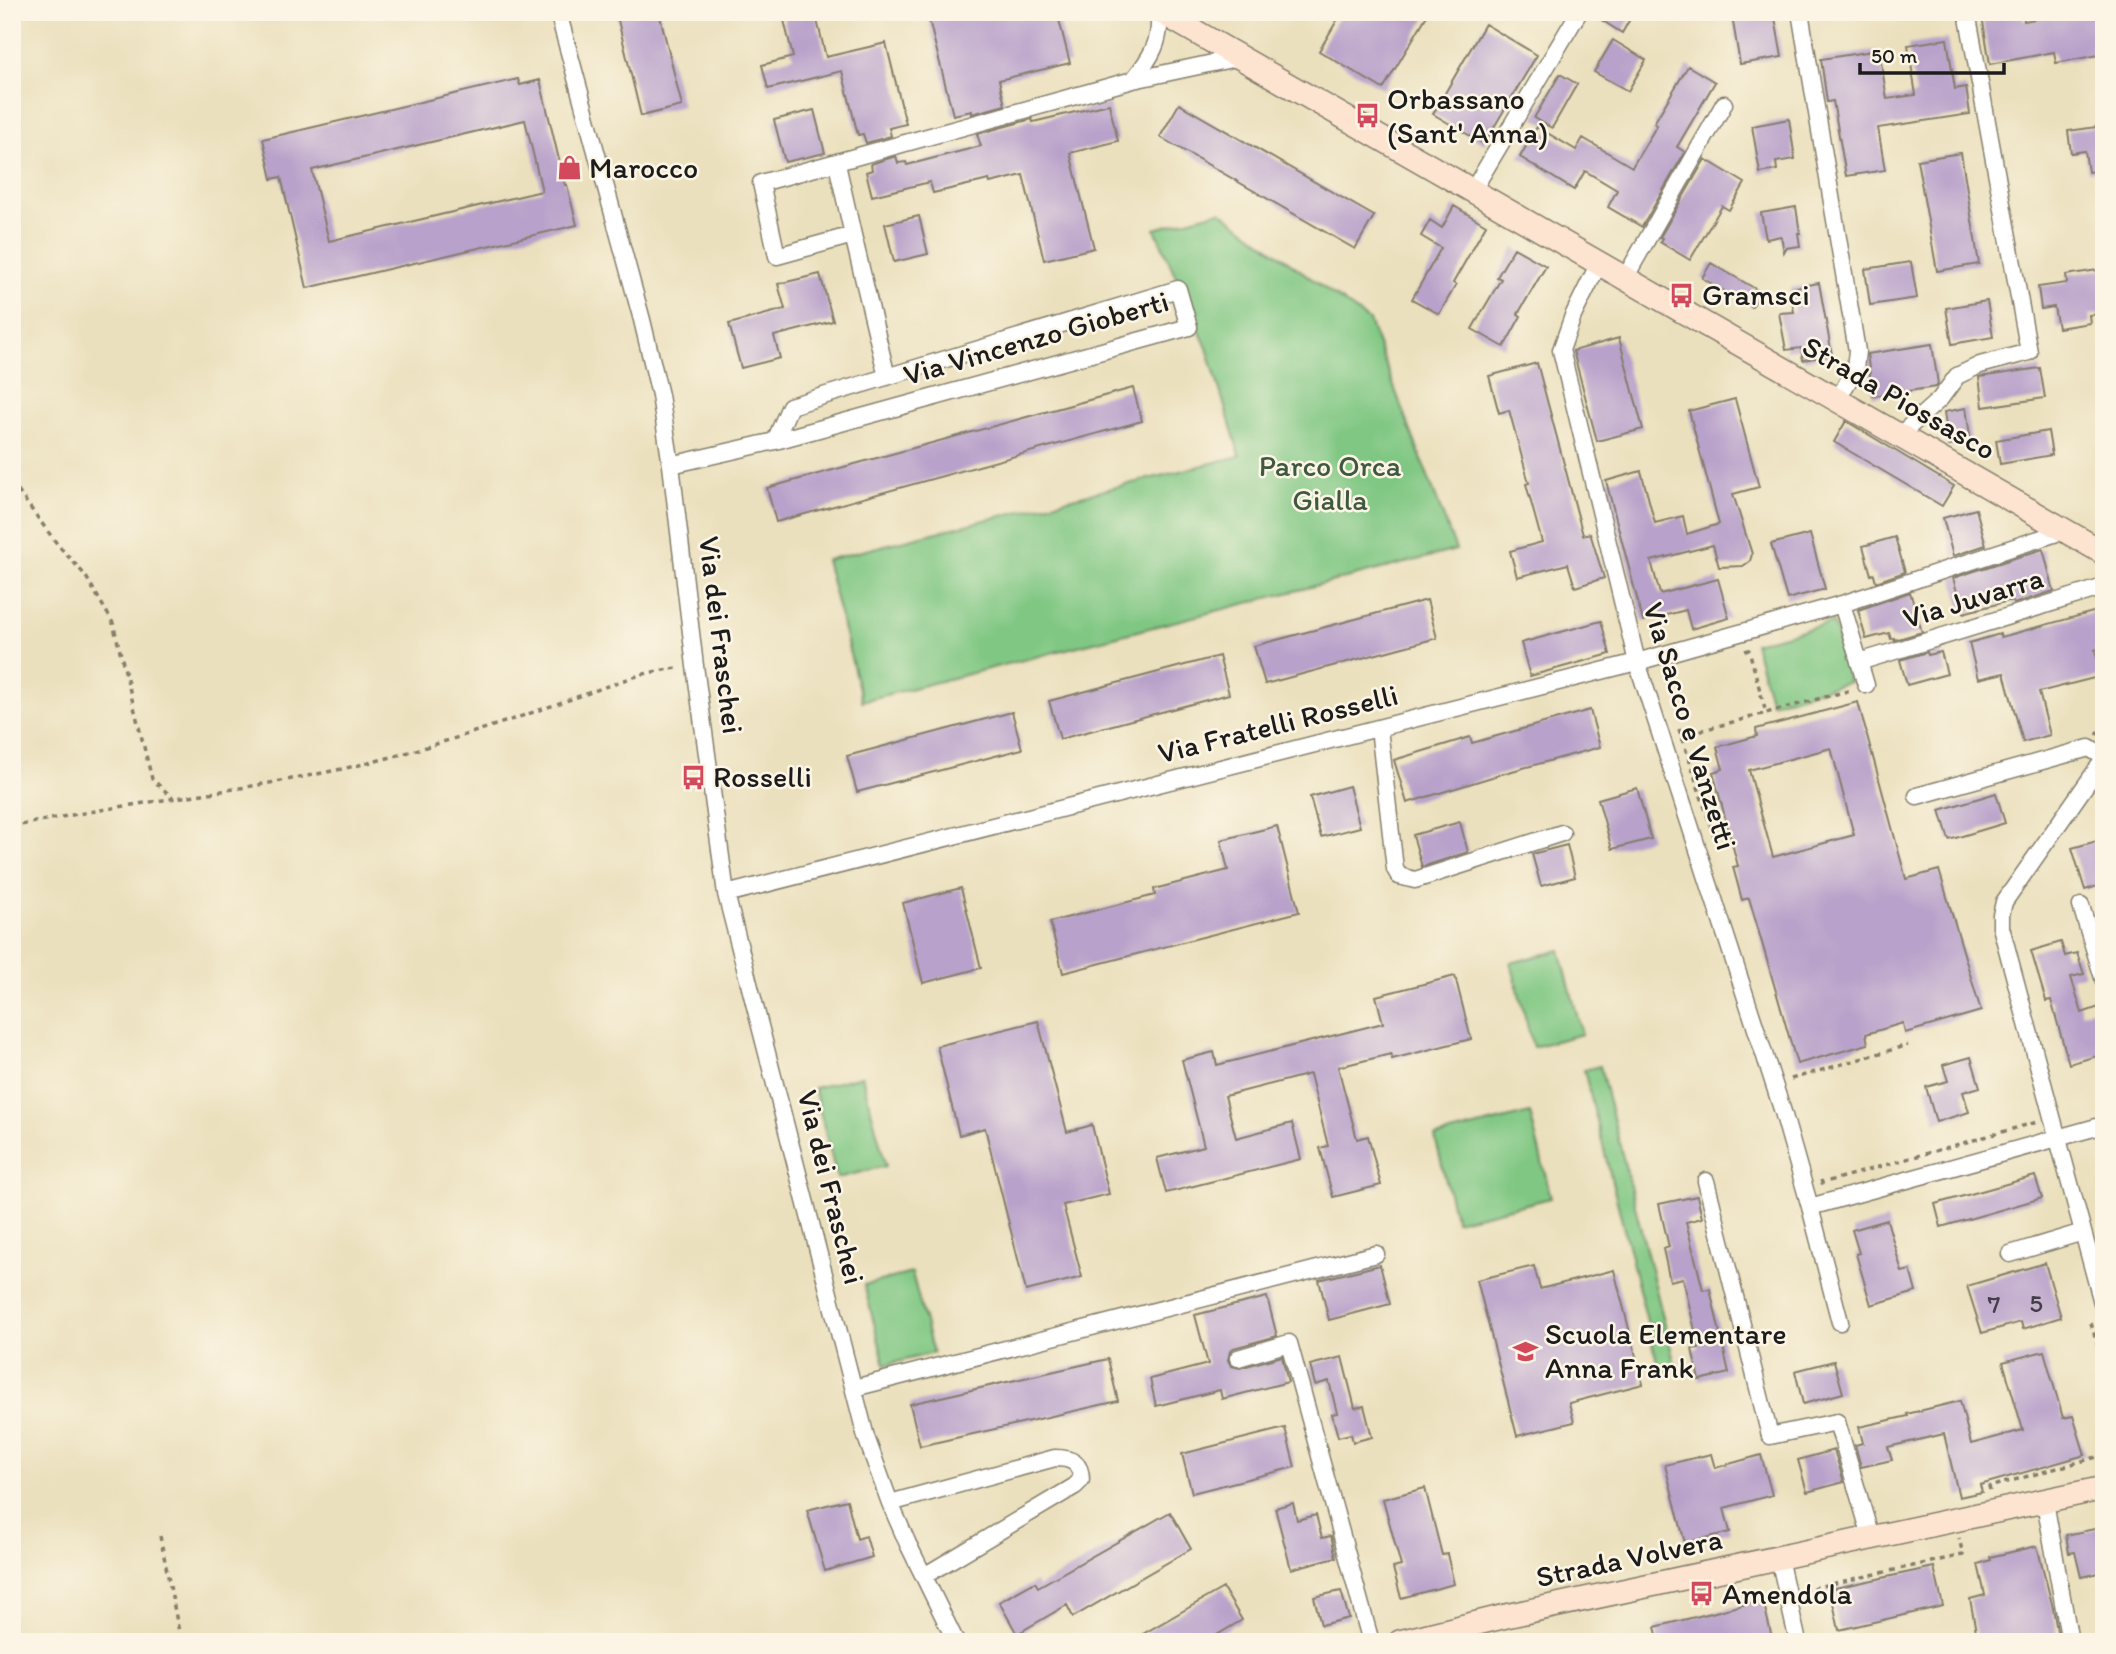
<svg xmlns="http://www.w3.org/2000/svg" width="2116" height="1654" font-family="Itim,sans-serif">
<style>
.green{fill:#80c783;stroke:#4e7250;stroke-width:2}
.building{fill:#b8a1ca;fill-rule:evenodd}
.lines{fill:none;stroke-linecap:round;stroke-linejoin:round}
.street-casing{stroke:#847e6c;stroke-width:19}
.secondary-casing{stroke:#847e6c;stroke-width:26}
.path{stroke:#847e6c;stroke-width:3.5;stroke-dasharray:5 5;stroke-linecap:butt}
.street{stroke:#fff;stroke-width:16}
.secondary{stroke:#fde4d1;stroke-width:23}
.labels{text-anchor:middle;stroke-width:5;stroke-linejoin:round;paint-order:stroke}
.number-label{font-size:26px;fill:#433d48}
.poi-label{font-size:30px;fill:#1c1c1c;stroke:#fcf5e5;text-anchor:start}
.street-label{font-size:30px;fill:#1c1c1c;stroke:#fcf5e5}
.park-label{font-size:30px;fill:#3f5840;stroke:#fcf5e5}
</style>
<rect width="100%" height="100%" fill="#fcf5e5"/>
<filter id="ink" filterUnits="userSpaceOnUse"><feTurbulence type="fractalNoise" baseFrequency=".0143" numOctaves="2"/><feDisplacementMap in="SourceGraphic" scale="14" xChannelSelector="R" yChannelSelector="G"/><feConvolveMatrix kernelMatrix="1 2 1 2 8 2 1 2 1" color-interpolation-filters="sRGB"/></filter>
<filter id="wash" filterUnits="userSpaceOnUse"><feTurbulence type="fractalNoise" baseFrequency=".00686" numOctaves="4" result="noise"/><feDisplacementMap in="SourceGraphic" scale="28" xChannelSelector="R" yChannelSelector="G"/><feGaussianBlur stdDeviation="1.57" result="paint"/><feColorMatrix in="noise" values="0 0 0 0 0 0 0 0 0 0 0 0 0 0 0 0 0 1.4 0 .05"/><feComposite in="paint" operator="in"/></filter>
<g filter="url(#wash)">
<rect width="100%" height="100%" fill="#ebe0bd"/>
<path class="green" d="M1220 211 1369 321 1456 550 862 701 826 560 1240 456 1207 348 1155 229Z
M1833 622 1849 682 1771 703 1754 643Z
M1560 950 1582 1034 1533 1047 1511 963Z
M1600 1066 1676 1369 1660 1373 1584 1070Z
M862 1076 886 1166 837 1178 814 1088Z
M1530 1113 1551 1198 1456 1221 1435 1137Z
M912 1273 933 1353 885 1365 864 1285Z"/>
<g id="blocks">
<path class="building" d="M616 12H659L682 106 641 116Z
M782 12H815L826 57 886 43 906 124 889 128 891 136 866 143 863 134 858 135 842 71 768 89 762 65 793 57Z
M927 12H1057L1070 63 999 80 1005 105 972 114V111L953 115Z
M1342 12H1429L1383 89 1319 51Z
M1589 12H1634L1622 33Z
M1754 12H1774L1782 57 1740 64 1732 16Z
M2006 12H2023L2024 21 2075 12H2104V54L2056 63 2054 52 1990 64 1982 16Z
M1485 24 1537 55 1484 144 1433 114Z
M1947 39 1955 89 1966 87 1970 114 1878 128 1885 170 1846 176 1833 101 1827 102 1821 59 1879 50 1887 99 1916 95 1908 45Z
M1613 40 1646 60 1628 91 1594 72Z
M1688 66 1715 82 1677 147 1685 152 1642 227 1608 207 1617 190 1585 171 1574 190 1520 157 1537 127 1576 150 1583 138 1632 167 1657 125 1654 123Z
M1560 74 1577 84 1552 128 1534 118Z
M518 79 520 85 540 80 565 185H567L577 225 307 288 281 177 272 179 263 139ZM525 120 542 191 329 241 312 170Z
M1109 104 1118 141 1070 153 1094 248 1044 260 1023 175 990 183 989 180 933 193 930 182 872 196 866 172 872 170 871 164 896 156 898 163 906 162 907 165 981 146 977 134 1032 119 1033 122Z
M1179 104 1374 216 1355 249 1160 137Z
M814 110 825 153 785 162 774 120Z
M1789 119 1795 159 1776 162 1777 170 1760 173 1752 126Z
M2104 126V170L2088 172 2085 151 2071 153 2068 131Z
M1961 153 1979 264 1937 271 1917 160Z
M1705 159 1745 183 1729 210 1722 206 1690 260 1660 242 1662 238 1660 237Z
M1454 206 1486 225 1453 283 1456 285 1439 314 1412 299 1441 248 1421 236 1430 220 1442 228Z
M1796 207 1800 233H1798L1800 246 1786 248 1784 252 1781 236 1766 239 1761 213Z
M919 216 928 254 894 262 885 224Z
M1514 248 1546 266 1518 314 1521 316 1504 347 1472 329 1501 279 1497 277Z
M1911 262 1917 298 1870 305 1865 269Z
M1711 263 1761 292 1752 307 1702 278Z
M2104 269V314L2089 315 2090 323 2058 328 2054 307 2041 309 2038 287 2067 283 2066 275Z
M820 274 833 321 774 336 780 358 741 368 729 324 785 309 778 284Z
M1819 283 1832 355 1803 360 1801 348 1786 350 1779 313 1794 312 1790 288Z
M1987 301 1993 337 1952 344 1946 308Z
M1619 338 1643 429 1597 441 1573 351Z
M1932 344 1938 384 1936 387 1873 396 1867 354Z
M1537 363 1583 535 1590 533 1604 578 1575 587 1568 564 1517 577 1510 551 1542 542 1526 484 1529 483 1509 410 1499 413 1489 376Z
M2040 368 2045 398 1983 407 1979 377Z
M1133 388 1142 421 776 522 767 488Z
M1735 399 1759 487 1733 494 1752 554 1750 561 1743 566 1719 567 1713 545 1651 561 1660 594 1718 579 1729 618 1691 629 1686 610 1643 621 1606 481 1641 471 1655 523 1683 516 1687 534 1719 524 1689 411Z
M1966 408 1971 443 1949 446 1944 412Z
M1846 421 1954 486 1942 506 1834 442Z
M2048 431 2052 455 2000 464 1996 440Z
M1976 509 1986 545 1953 556 1943 518Z
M1810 534 1825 589 1787 599 1771 544Z
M1895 537 1905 572 1876 582 1874 574 1871 575 1863 546Z
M2043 549 2054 591 2013 604 2012 600 1963 613 1953 578Z
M1910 592 1922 632 1895 640 1894 638 1891 639 1889 633 1866 639 1858 610Z
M1427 600 1437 638 1265 684 1254 646Z
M2104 609V647L2095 650 2102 676 2039 692 2050 735 2023 742 2004 673 1978 679 1969 643 2000 634 2001 637Z
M1601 621 1610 654 1530 676 1521 643Z
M1927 652 1928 655 1941 652 1947 674 1907 685 1900 660Z
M1219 656 1229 694 1060 739 1049 701Z
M1858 702 1906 879 1939 870 1981 1011 1905 1033 1903 1023 1866 1034 1868 1044 1797 1064 1749 898 1742 900 1733 867 1738 866 1713 772 1723 769 1717 747 1757 736 1756 729ZM1831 748 1854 835 1773 857 1749 770Z
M1590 710 1600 747 1505 773 1407 803 1394 760 1470 737 1472 743Z
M1012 712 1022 749 857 792 847 756Z
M1349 786 1360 827 1321 837 1310 797Z
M1637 788 1651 839 1612 849 1598 799Z
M1996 793 2005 823 1949 840 1940 810Z
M1460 822 1468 852 1422 867 1413 835Z
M1277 826 1299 912 1063 973 1050 922 1155 895 1154 889 1228 870 1221 840Z
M2104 839V884L2085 890 2072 848Z
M1567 845 1575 877 1541 886 1532 854Z
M961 888 981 968 923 983 903 903Z
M2061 942 2065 956 2077 953 2084 974 2071 977 2082 1013 2099 1007 2104 1023V1054L2069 1064 2051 1000 2046 1001 2031 951Z
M1455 976 1471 1039 1392 1059 1391 1054 1338 1067 1357 1139 1368 1136 1381 1185 1333 1197 1320 1148 1328 1146 1310 1074 1225 1096 1236 1138 1292 1123 1301 1159 1166 1193 1157 1158 1204 1146 1182 1060 1214 1052 1217 1065 1383 1023 1376 996Z
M1038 1021 1067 1132 1092 1125 1109 1194 1063 1205 1082 1277 1026 1291 985 1128 959 1135 937 1046Z
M1971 1057 1980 1087 1963 1092 1969 1112 1936 1122 1926 1087 1948 1081 1943 1065Z
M2035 1176 2042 1198 1941 1227 1935 1204Z
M1697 1196 1702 1218 1686 1222 1703 1290 1710 1289 1729 1373 1699 1380 1692 1349 1699 1348 1683 1278 1670 1281 1663 1249 1669 1247 1659 1204Z
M1887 1220 1902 1272 1910 1270 1916 1292 1871 1305 1856 1254 1859 1253 1852 1230Z
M2045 1263 2061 1317 2023 1329 2021 1322 1982 1333 1967 1286Z
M1380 1265 1390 1304 1329 1320 1319 1280Z
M1534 1266 1540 1289 1614 1270 1643 1384 1569 1403 1574 1422 1517 1436 1477 1280Z
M1267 1297 1277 1336 1234 1348 1230 1351 1228 1360 1231 1366 1240 1368 1282 1356 1288 1382 1222 1399 1220 1390 1156 1406 1150 1379 1208 1364 1195 1315Z
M2044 1351 2063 1418 2073 1416 2085 1455 1980 1485 1982 1492 1959 1497 1944 1434 1888 1447 1892 1460 1861 1467 1855 1445 1863 1443 1859 1427 1908 1416 1907 1414 1960 1401 1971 1444 2023 1430 2003 1362Z
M1342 1357 1355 1408 1364 1406 1372 1437 1353 1442 1351 1434 1338 1437 1332 1414 1337 1413 1329 1381 1315 1385 1310 1365Z
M1108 1359 1118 1401 920 1446 910 1404Z
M1834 1361 1843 1393 1803 1404 1795 1371Z
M1285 1428 1295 1467 1192 1493 1182 1454Z
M1834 1450 1844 1482 1807 1492 1798 1460Z
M1711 1454 1715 1468 1761 1455 1772 1495 1724 1508 1730 1532 1685 1543 1665 1465Z
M1425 1488 1442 1555 1447 1554 1454 1584 1401 1598 1393 1568 1401 1566 1383 1499Z
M847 1500 857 1539 866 1536 872 1557 825 1571 807 1510Z
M1293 1503 1297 1520 1316 1515 1322 1538 1331 1536 1336 1557 1291 1569 1275 1508Z
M1170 1512 1191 1549 1073 1617 1067 1605 1017 1634 999 1602 1035 1582 1038 1587Z
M2104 1527V1572L2081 1577 2075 1552 2069 1553 2066 1535Z
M2037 1546 2053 1608 2059 1642H1978L1970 1599 1985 1595 1978 1564 1991 1560 1990 1557Z
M1934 1567 1943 1606 1839 1630 1830 1589Z
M1223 1588 1242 1620 1205 1642H1129Z
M1341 1591 1349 1618 1321 1625 1314 1597Z
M1763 1600 1773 1642H1659L1655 1627Z"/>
</g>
</g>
<g filter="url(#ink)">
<use href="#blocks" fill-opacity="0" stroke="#847e6c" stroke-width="2"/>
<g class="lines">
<defs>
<path id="street" d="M558 12 642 320 660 395 671 465 695 666 726 894 866 1437 890 1503 908 1544 956 1642
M1800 12 1857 351 1855 369 1838 399
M1133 80C1150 59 1163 40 1158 12
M837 164 853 235 777 256 761 183 1133 80 1241 57
M1473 190 1579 12
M853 235 887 377
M1599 263 1573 316 1561 350 1637 662 1783 1112 1810 1207 2104 1125
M1625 278 1724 104
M1900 435 1940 399 1957 376 1980 365 2029 352 1967 12
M671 465 775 441 1189 327 1178 289 790 406 775 441
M1842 604 1866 685
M1859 662 2104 587
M1379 728 1395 869 1399 876 1415 880 1562 833
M2104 759 2004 902 2001 915V927L2104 1310
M1917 796 2089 748 2104 757
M726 894 1637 662 1842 604 2066 530
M2081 906 2104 981
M1706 1181 1770 1436 1837 1422 1871 1537
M1810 1207 1840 1322
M2010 1254 2083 1232
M1238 1358 1289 1343 1371 1642
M854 1388 1376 1254
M2045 1502 2070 1642
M890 1503 1055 1458C1071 1458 1081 1462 1081 1480L1075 1486 924 1576
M1779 1558 1798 1642"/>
<path id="secondary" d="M1161 12 2104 553
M1400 1642 1506 1616 2104 1488"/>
</defs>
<use href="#street" class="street-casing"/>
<use href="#secondary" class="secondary-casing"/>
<path class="path" d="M12 483 58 545 85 575 113 623 152 779 173 798
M1745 651 1749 650 1766 713 1851 690
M1679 729 1715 839
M2097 735 2104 726
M1681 736 1766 713
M12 827C139 799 269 790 395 756 456 739 517 718 577 697 612 685 642 671 679 668
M1791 1079 1908 1045
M1821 1180 1822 1183 2037 1122
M2091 1323 2104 1368
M1990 1491 1989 1487 2104 1455
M160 1536 181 1642
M1803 1590 1963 1555 1959 1538
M1345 1642 1354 1640"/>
<use href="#street" class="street"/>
<use href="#secondary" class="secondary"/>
</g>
</g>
<defs>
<symbol id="bus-bare" viewBox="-9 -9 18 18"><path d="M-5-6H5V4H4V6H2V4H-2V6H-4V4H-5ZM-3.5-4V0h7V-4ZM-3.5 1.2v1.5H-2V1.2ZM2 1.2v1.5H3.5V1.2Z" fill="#d1495b" stroke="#fcf5e5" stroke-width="2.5" paint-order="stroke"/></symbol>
<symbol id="shop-bare" viewBox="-9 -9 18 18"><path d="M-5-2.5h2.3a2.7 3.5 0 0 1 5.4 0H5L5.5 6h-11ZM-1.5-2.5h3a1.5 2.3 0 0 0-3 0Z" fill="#d1495b" stroke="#fcf5e5" stroke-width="2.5" paint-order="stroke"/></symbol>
<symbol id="school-bare" viewBox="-9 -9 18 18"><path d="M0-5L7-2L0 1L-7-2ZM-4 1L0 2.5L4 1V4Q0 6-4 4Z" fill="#d1495b" stroke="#fcf5e5" stroke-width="2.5" paint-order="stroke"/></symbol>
</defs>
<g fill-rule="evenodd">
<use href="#bus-bare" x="1350" y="98" width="35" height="35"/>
<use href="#shop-bare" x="552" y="150" width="35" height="35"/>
<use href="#bus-bare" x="1664" y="278" width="35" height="35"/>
<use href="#bus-bare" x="676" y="760" width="35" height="35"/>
<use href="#school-bare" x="1508" y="1334" width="35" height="35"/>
<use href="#bus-bare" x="1684" y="1576" width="35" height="35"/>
</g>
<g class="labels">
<g class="number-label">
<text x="2036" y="1312">5</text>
<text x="1994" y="1313">7</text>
</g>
<g class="poi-label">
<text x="1387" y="109">Orbassano<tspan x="1387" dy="34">(Sant' Anna)</tspan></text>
<text x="589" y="178">Marocco</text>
<text x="1702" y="305">Gramsci</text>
<text x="713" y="787">Rosselli</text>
<text x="1545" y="1344">Scuola Elementare<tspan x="1545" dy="34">Anna Frank</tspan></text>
<text x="1722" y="1604">Amendola</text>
</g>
<g class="street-label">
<text transform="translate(1036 338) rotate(-16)" y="10">Via Vincenzo Gioberti</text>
<text transform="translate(1899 398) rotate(30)" y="10">Strada Piossasco</text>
<text transform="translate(1973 598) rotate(-17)" y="10">Via Juvarra</text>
<text transform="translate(721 635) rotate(83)" y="10">Via dei Fraschei</text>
<text transform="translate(1278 724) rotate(-14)" y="10">Via Fratelli Rosselli</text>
<text transform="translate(1690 726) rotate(73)" y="10">Via Sacco e Vanzetti</text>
<text transform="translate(831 1187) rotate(76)" y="10">Via dei Fraschei</text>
<text transform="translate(1629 1558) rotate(-12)" y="10">Strada Volvera</text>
</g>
<g class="park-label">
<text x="1330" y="476">Parco Orca<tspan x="1330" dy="34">Gialla</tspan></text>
</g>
</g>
<rect width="2116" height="1654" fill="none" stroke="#fcf5e5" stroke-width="42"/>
<path d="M1860 63v10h144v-10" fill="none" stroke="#1c1c1c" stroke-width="3.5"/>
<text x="1871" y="63" font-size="21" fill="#1c1c1c" stroke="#fcf5e5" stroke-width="5" paint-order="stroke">50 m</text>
</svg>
